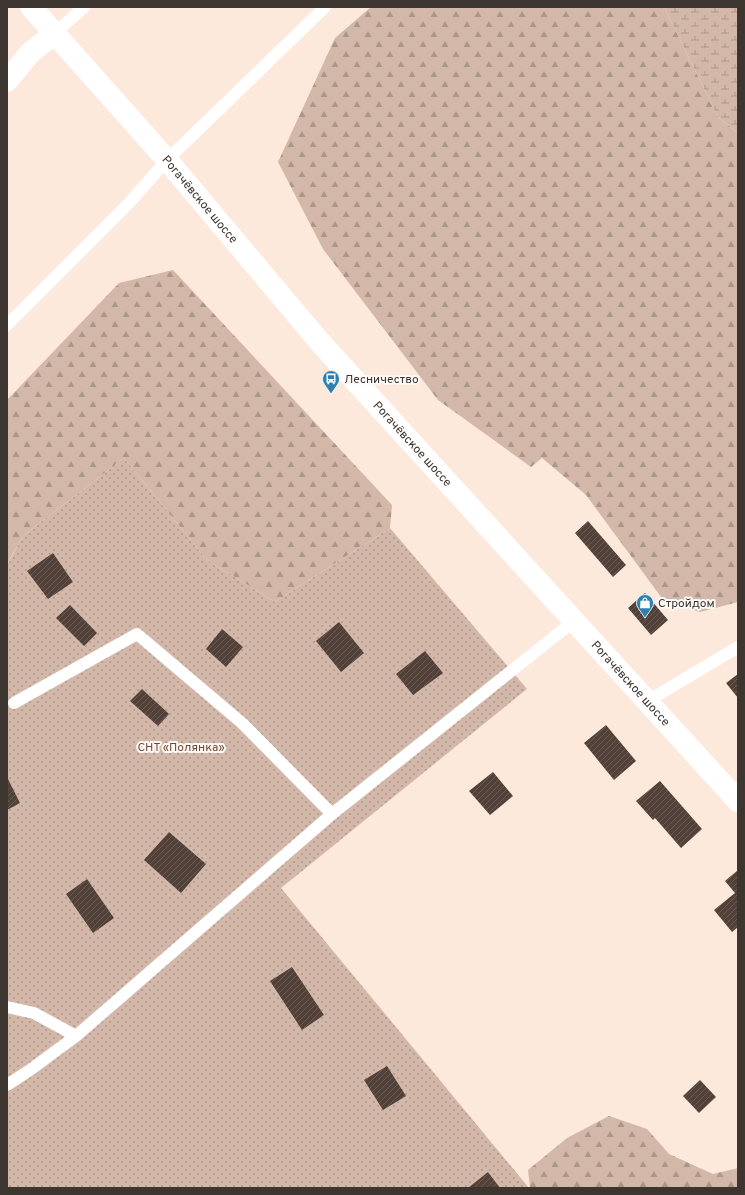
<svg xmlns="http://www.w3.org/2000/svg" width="745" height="1195" font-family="Overpass,sans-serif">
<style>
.forest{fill:url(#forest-firs)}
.wetland{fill:url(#wetland-marsh)}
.garden{fill:url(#garden-dots)}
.building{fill:url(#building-hatch)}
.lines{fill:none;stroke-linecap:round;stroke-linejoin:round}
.lane{stroke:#fff;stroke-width:12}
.street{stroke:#fff;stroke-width:22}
.primary{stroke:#fff;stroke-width:22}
.labels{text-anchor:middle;stroke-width:4;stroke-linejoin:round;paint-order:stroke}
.street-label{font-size:12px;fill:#3d3530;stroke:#fdf9f7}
.poi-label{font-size:12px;fill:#3d3530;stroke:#fdf9f7;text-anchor:start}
.park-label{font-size:12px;fill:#73472d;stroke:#fdf9f7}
</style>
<defs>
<pattern id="forest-firs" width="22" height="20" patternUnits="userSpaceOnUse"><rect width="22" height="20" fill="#d3b8a9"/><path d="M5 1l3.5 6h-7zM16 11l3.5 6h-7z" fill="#ac968a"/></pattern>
<pattern id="wetland-marsh" width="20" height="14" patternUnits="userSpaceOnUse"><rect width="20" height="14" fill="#d3b8a9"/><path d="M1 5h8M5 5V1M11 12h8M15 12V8" fill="none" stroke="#ac968a"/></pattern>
<pattern id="garden-dots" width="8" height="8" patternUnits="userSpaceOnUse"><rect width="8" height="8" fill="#d3b8a9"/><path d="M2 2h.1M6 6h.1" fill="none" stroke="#ac968a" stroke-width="1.8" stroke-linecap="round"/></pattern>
<pattern id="building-hatch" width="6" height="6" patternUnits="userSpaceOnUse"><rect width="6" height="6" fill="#524138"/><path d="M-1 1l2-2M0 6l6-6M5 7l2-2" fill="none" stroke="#695b53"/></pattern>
</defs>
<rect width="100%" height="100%" fill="#fde8dc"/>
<path class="forest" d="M371 7H664L718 117 738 133V602L700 612 664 601 586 495 542 458 531 467 438 400 323 249 278 162 335 38Z
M173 270 392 505 390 528 275 602 207 560 124 458 23 536 7 564V400L119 283Z
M609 1116 647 1129 669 1154 713 1174 738 1168V1188H530L528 1170 567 1138Z"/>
<path class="wetland" d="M664 7H738V133L718 117Z"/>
<path class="garden" d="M124 458 207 560 275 602 390 528 527 689 281 888 529 1188H7V565L23 536Z"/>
<path class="building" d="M588 521 626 565 613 577 575 533Z
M53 553 73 582 48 599 27 571Z
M645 593 668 620 651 635 628 608Z
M70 605 97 633 84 646 56 618Z
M339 622 364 653 341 672 316 641Z
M222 629 243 647 226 667 206 649Z
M425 651 443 673 413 695 396 674Z
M738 674V698L726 683Z
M142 689 169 714 158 726 130 701Z
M606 725 636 761 614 780 584 743Z
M493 772 513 796 490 815 469 791Z
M7 777 20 803 7 810Z
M660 781 702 829 681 848 655 818 653 820 636 801Z
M169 832 206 864 181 893 144 860Z
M738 870V927L732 932 714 910 735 893 725 881Z
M87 879 114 918 93 933 66 894Z
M292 967 324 1015 302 1030 270 981Z
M387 1066 406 1096 383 1110 364 1080Z
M700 1080 716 1097 699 1113 683 1096Z
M488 1172 500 1188H468Z"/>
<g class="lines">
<path class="lane" d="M55 33 84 7
M7 325 128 204 167 160 325 7
M646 702 738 647
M332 814 574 621
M7 1007 34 1013 76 1036 332 814 242 723 137 634 14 703
M7 1085 30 1070 76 1036"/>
<path class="street" d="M7 81 30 53 55 33"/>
<path class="primary" id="s1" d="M31 7 167 160 319 341 738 801"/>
</g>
<defs>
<symbol id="bus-pin" viewBox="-11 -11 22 30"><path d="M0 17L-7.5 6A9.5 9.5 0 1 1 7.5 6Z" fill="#2f80b1" stroke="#fdf9f7"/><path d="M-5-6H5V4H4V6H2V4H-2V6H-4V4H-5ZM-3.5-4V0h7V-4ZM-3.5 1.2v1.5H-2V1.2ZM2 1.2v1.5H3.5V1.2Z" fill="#fff"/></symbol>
<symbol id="shop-pin" viewBox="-11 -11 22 30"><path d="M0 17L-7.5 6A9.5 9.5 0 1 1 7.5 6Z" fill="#2f80b1" stroke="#fdf9f7"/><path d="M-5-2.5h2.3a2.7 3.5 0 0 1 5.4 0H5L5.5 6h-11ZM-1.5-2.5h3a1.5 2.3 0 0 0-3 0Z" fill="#fff"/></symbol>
</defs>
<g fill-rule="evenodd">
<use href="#bus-pin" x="321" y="369" width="20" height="27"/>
<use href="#shop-pin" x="635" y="593" width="20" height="27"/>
</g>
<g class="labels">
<g class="street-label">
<text dy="4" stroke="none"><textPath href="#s1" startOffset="256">Рогачёвское шоссе</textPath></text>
<text dy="4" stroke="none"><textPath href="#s1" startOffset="580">Рогачёвское шоссе</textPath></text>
<text dy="4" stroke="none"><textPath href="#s1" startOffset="904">Рогачёвское шоссе</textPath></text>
</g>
<g class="poi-label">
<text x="344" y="383">Лесничество</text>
<text x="658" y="607">Стройдом</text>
</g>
<g class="park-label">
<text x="181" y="751">СНТ «Полянка»</text>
</g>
</g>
<rect width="745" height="1195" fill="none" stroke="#3d3530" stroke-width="16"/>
</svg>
